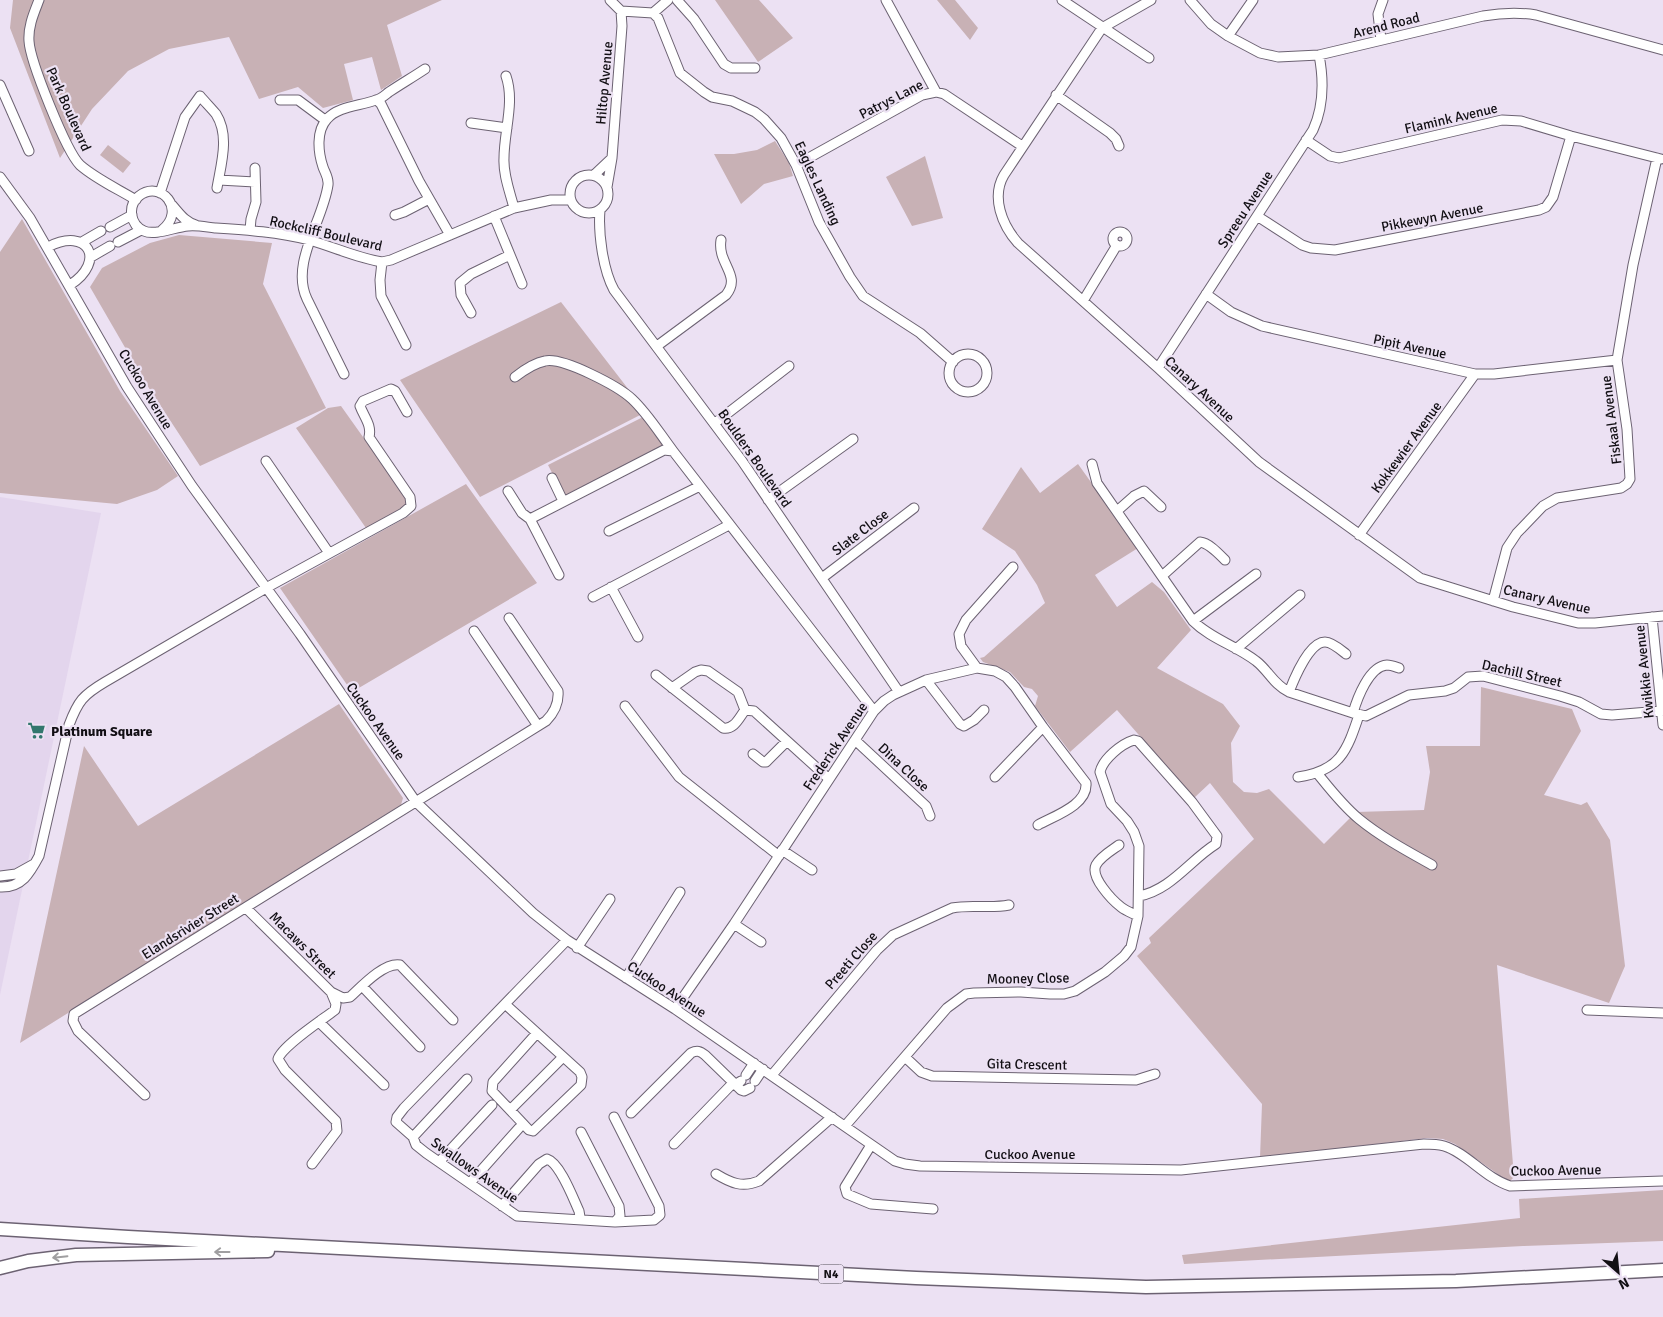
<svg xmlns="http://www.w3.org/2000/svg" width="1663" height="1317" font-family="Signika,sans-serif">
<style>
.built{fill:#e3d5ed}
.green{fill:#c8b1b5}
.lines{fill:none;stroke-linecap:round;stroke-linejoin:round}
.minor-casing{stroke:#6c6272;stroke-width:11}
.highway-casing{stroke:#6c6272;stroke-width:15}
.minor{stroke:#fff;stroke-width:9}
.highway{stroke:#fff;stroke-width:12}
.oneway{stroke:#a09fa1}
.labels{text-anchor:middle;stroke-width:4.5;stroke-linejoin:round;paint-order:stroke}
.shield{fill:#ece1f3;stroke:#534e57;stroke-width:1}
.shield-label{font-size:12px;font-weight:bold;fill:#120f14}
.street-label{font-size:14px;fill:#120f14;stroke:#ece1f3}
.poi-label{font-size:14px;font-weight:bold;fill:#120f14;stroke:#ece1f3;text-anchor:start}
</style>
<rect width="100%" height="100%" fill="#ece1f3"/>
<path class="built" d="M0 497 101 513 0 995Z"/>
<path class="green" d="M13 0H442L387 25 402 76 381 90 372 57 344 64 353 100 323 108 298 87 259 99 229 37 169 49 128 71 92 109 60 158 10 28Z
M715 0H759L793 38 758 62Z
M937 0H955L978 28 970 40Z
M775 141 789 163 793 176 764 184 741 204 714 154H734L757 150Z
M108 145 131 163 123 173 100 155Z
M925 156 943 218 912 226 886 177Z
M22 219 120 391 178 476 157 490 117 504 0 493V252Z
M179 235 272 243 263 284 326 408 200 466 145 382 90 287 102 268 150 243Z
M561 302 646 412 480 497 400 380Z
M341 406 407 499 404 509 366 528 296 428 328 408Z
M643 417 665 446 567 496 563 494 548 465Z
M1078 464 1138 548 1095 575 1117 607 1152 582 1164 592 1191 630 1157 668 1223 704 1240 726 1231 743 1233 782 1244 792 1257 793 1269 789 1324 844 1356 812 1424 810 1430 772 1426 746H1480L1481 687 1572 709 1581 731 1544 795 1581 805 1587 802 1610 840 1625 966 1609 1003 1497 965 1514 1177 1509 1182 1455 1144 1443 1139 1427 1138 1260 1158 1262 1104 1137 956 1151 943 1149 938 1254 839 1210 783 1194 798 1117 710 1070 752 1035 706 1038 696 1032 689 1024 687 1010 672 983 662 980 658 984 657 1045 603 1037 585 1015 551 982 529 1021 467 1040 493Z
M466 484 537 583 352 692 280 588Z
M339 704 403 798 401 805 20 1043 84 746 138 826Z
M1663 1190V1241L1523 1246 1184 1264 1182 1255 1520 1218 1519 1199Z"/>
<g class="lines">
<defs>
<path id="minor" d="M39 0C34 13 28 26 29 41 30 61 66 151 80 165 96 179 118 189 136 200
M610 0 621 11 653 13 658 18 680 73 704 92 712 97 732 101 755 112 764 119 781 138 796 165 819 222 850 277 863 296 920 333 953 362
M677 0 694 19 724 64 731 68H755
M886 0 936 92
M1062 0 1149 58
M1151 0 1102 28 1004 175C991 197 1002 225 1018 243L1158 368 1259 462 1420 578 1513 607 1578 623H1595L1663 616
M1190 0 1211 24 1228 36 1260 53 1278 57 1319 55 1483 16C1501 13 1518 12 1536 15L1663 50
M653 13 668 0
M1228 36 1253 0
M1381 40 1378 14 1383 0
M506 76C515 102 504 131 504 158 503 175 510 192 514 208
M0 85 29 151
M1056 95 1110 133 1116 139 1119 146
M280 100H298L325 120
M377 100 381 104 419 181 450 235
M471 123 507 128
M1306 140 1330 156 1339 158 1502 120 1521 121 1571 136 1661 159
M796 165 922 95 936 92 944 94 1022 146
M570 194a19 19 0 1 1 38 0a19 19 0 1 1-38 0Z
M594 175 612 158
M0 177 30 218 127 387 163 442 192 486 300 634 416 802 533 913 567 940 675 1009 895 1161 905 1164 920 1166 1181 1170 1424 1144C1431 1144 1437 1144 1444 1146 1467 1153 1485 1178 1510 1186L1663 1181
M219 180 255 182
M607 187 612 158 622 26 621 11
M160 193 185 117 200 96C205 102 211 108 216 114 230 136 221 164 217 188
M172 205C180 214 185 222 196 225
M600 210C598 233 603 270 614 290L742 461 899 692
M395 215 404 212 429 199
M494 216 522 284
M1257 216 1302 245 1311 248 1335 250 1539 210 1546 207 1553 197 1571 136
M110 227 132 215
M162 230C187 210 161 179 139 196 127 206 130 225 144 231 155 236 175 227 188 226 197 225 206 227 215 228 246 230 278 232 309 240 334 247 357 258 382 262L391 260 514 208 551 200H570
M250 230 251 219 256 202 255 168
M1113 239a7 7 0 1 1 14 0a7 7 0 1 1-14 0Z
M82 242 101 231
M118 242 141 230
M48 247C88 226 107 261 70 285
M91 257 110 246
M382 262 380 280 381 296 406 345
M1206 294 1231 312 1262 326 1475 374H1494L1617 360
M1083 301 1117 245
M471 313 461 295 460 283 471 274 510 255
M657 346 726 295C742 275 717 264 721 240
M949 373a19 19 0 1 1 38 0a19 19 0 1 1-38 0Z
M1158 368 1313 130C1324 106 1324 81 1319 55
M344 374 307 299C290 263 323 221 328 185 329 178 325 173 323 167 318 152 316 131 327 119 338 106 361 106 376 100 381 99 385 95 389 92 401 84 413 77 425 69
M515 377C524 370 534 363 545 361 563 357 618 386 632 399 648 414 660 434 673 451
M715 423 789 366
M266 461 329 553
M1092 464 1097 483 1193 621C1211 639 1237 646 1256 661 1268 670 1274 685 1289 692L1353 713 1366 716 1409 695 1445 691 1454 688 1468 677 1483 676 1560 696 1579 702 1601 714 1612 715 1661 711
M552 478 563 501
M508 491 522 513 530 519
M768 500 853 439
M1117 511 1134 496 1144 491 1161 507
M609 531 700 486
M1359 535 1475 374
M559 575 530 519 664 450 673 451 874 711
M1162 576 1200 542C1209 543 1218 553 1225 560
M822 578 914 508
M611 587 638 637
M593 597 729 525
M1493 601 1507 548 1517 533 1543 506 1557 498 1621 488 1627 484 1630 479 1627 429 1617 360 1633 265 1657 158
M1652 617 1663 725
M1193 621 1256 574
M474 631 538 726
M1236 649 1300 595
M977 668 961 646 959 634 966 620 1013 567
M656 675 723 728C734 730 739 718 745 710L754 711 829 779
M926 680 960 724 964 726 974 720 984 710
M672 688 695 672 701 670 708 671 738 692 745 710
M1289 692C1294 679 1309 642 1325 642 1332 642 1341 650 1346 654
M625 706 679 777 779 856
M1353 713C1357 699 1369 666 1387 665 1391 665 1396 667 1399 668
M855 740 926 806 930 816
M753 754 763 762H766L787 741
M1317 773C1330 789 1343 806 1359 819 1381 837 1407 851 1432 865
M995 777 1043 727
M1298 777C1340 771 1347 751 1359 715
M1119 845C1112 850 1100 857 1096 865 1090 877 1112 900 1121 907 1126 911 1132 913 1138 916
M782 850 812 870
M0 876 16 874 34 864
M0 887C22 888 30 873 39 856L69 725C78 701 83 695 105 682L266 588 403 513 411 506 410 497 369 437C372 425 364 417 360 406L363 401 391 389 395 391 407 412
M246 908 331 992 343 998 350 997C361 987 384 962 400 965L453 1020
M734 924 761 942
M567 940 404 1108 397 1117 396 1122 413 1137 416 1145 426 1153 517 1216 615 1222 654 1220 660 1215 659 1206 614 1117
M577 948 610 899
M626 978 680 892
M362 986 420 1047
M505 1004 580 1072 582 1077 581 1085 533 1131 529 1130 492 1091 493 1082 537 1033
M675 1009 734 924 874 711 884 701 893 695 926 680 977 668 995 671 1006 677 1015 687 1043 727 1086 783C1088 805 1054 816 1038 825
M1587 1010 1663 1013
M319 1022 384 1085
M905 1057 921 1072 932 1076 1136 1080 1155 1074
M746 1075 754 1063
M772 1075 877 950 893 935 952 908C971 904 990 909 1009 905
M755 1081 763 1069
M145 1095 78 1031 73 1021 74 1014 546 721C554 713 559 702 558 691L509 618
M510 1110 563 1057
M631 1113 691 1053C697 1050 700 1051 705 1055L741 1090 744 1091 750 1088
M845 1126 947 1008 966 994 974 993 1021 992 1050 994H1064L1075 991 1105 972 1124 956 1131 947 1138 916 1139 846 1134 832 1127 821 1111 804 1100 772C1103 759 1121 744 1134 740L1138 741 1192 802 1217 836 1216 844C1190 860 1171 890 1139 896
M581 1132 619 1206 620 1216 615 1222
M413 1137 467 1079
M674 1144 733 1083 736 1084 741 1081
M871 1145 845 1187 847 1194 871 1204 933 1209
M439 1162 492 1105
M312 1164 337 1131 336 1121 285 1070 278 1059C282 1046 322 1020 335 1010L336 1004 331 992
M716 1174C731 1183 742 1188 759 1181L832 1117
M470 1183 519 1128
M502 1206 539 1164 547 1159C560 1163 573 1198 579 1211L580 1217 577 1219"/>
<path id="highway" d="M0 1229 128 1237 916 1278 1146 1287 1456 1281 1663 1270
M0 1268 28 1261 76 1255 268 1251"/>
</defs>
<use href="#minor" class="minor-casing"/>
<use href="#highway" class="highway-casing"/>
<use href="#minor" class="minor"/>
<use href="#highway" class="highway"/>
</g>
<defs><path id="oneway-shaft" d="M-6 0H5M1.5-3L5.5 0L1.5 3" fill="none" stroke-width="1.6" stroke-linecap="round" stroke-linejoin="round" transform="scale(1.25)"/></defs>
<g class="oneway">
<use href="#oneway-shaft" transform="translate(222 1252) rotate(-180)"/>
<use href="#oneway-shaft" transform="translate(60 1257) rotate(174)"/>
</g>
<defs>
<symbol id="supermarket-bare" viewBox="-9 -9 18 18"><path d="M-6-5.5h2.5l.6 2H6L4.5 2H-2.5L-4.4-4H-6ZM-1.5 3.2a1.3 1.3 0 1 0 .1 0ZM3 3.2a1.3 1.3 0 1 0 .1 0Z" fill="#32776d" stroke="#ece1f3" stroke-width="2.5" paint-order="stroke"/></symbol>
</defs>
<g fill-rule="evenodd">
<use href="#supermarket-bare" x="24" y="718" width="25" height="25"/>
</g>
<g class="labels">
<rect class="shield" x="818.5" y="1264.5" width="25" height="19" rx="4"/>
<g class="shield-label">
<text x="831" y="1278">N4</text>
</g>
<g class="street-label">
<text transform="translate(1386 25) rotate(-14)" y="5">Arend Road</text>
<text transform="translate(604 83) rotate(-85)" y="5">Hiltop Avenue</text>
<text transform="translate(891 99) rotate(-27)" y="5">Patrys Lane</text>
<text transform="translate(69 109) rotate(66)" y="5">Park Boulevard</text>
<text transform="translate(1451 118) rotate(-13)" y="5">Flamink Avenue</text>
<text transform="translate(818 183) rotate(65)" y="5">Eagles Landing</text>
<text transform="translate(1245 209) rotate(-57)" y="5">Spreeu Avenue</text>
<text transform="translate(1432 217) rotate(-11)" y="5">Pikkewyn Avenue</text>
<text transform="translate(326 233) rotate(13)" y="5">Rockcliff Boulevard</text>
<text transform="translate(1410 346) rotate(12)" y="5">Pipit Avenue</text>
<text transform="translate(146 389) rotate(59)" y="5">Cuckoo Avenue</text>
<text transform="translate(1200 389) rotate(43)" y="5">Canary Avenue</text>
<text transform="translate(1611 420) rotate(-97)" y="5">Fiskaal Avenue</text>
<text transform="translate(1406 447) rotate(-54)" y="5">Kokkewier Avenue</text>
<text transform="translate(755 458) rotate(55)" y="5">Boulders Boulevard</text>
<text transform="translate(860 532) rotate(-37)" y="5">Slate Close</text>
<text transform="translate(1547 599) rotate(13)" y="5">Canary Avenue</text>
<text transform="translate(1644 672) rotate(-96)" y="5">Kwikkie Avenue</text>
<text transform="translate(1522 673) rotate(13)" y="5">Dachill Street</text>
<text transform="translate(376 721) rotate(55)" y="5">Cuckoo Avenue</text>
<text transform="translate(835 746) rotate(-56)" y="5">Frederick Avenue</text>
<text transform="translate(904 767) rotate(43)" y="5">Dina Close</text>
<text transform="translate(190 926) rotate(-32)" y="5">Elandsrivier Street</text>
<text transform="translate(303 945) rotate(45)" y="5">Macaws Street</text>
<text transform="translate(851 960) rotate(-49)" y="5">Preeti Close</text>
<text transform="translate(1028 978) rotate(-1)" y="5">Mooney Close</text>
<text transform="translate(667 989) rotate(33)" y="5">Cuckoo Avenue</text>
<text transform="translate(1027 1064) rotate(1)" y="5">Gita Crescent</text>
<text x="1030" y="1159">Cuckoo Avenue</text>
<text transform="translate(475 1170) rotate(35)" y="5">Swallows Avenue</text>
<text transform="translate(1556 1170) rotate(-1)" y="5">Cuckoo Avenue</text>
</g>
<g class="poi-label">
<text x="51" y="736">Platinum Square</text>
</g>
</g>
<g transform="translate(1618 1272) rotate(153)" stroke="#ece1f3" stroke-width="4" paint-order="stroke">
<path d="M0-4L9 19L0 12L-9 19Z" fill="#120f14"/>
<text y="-8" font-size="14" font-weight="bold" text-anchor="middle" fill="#120f14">N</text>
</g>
</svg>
